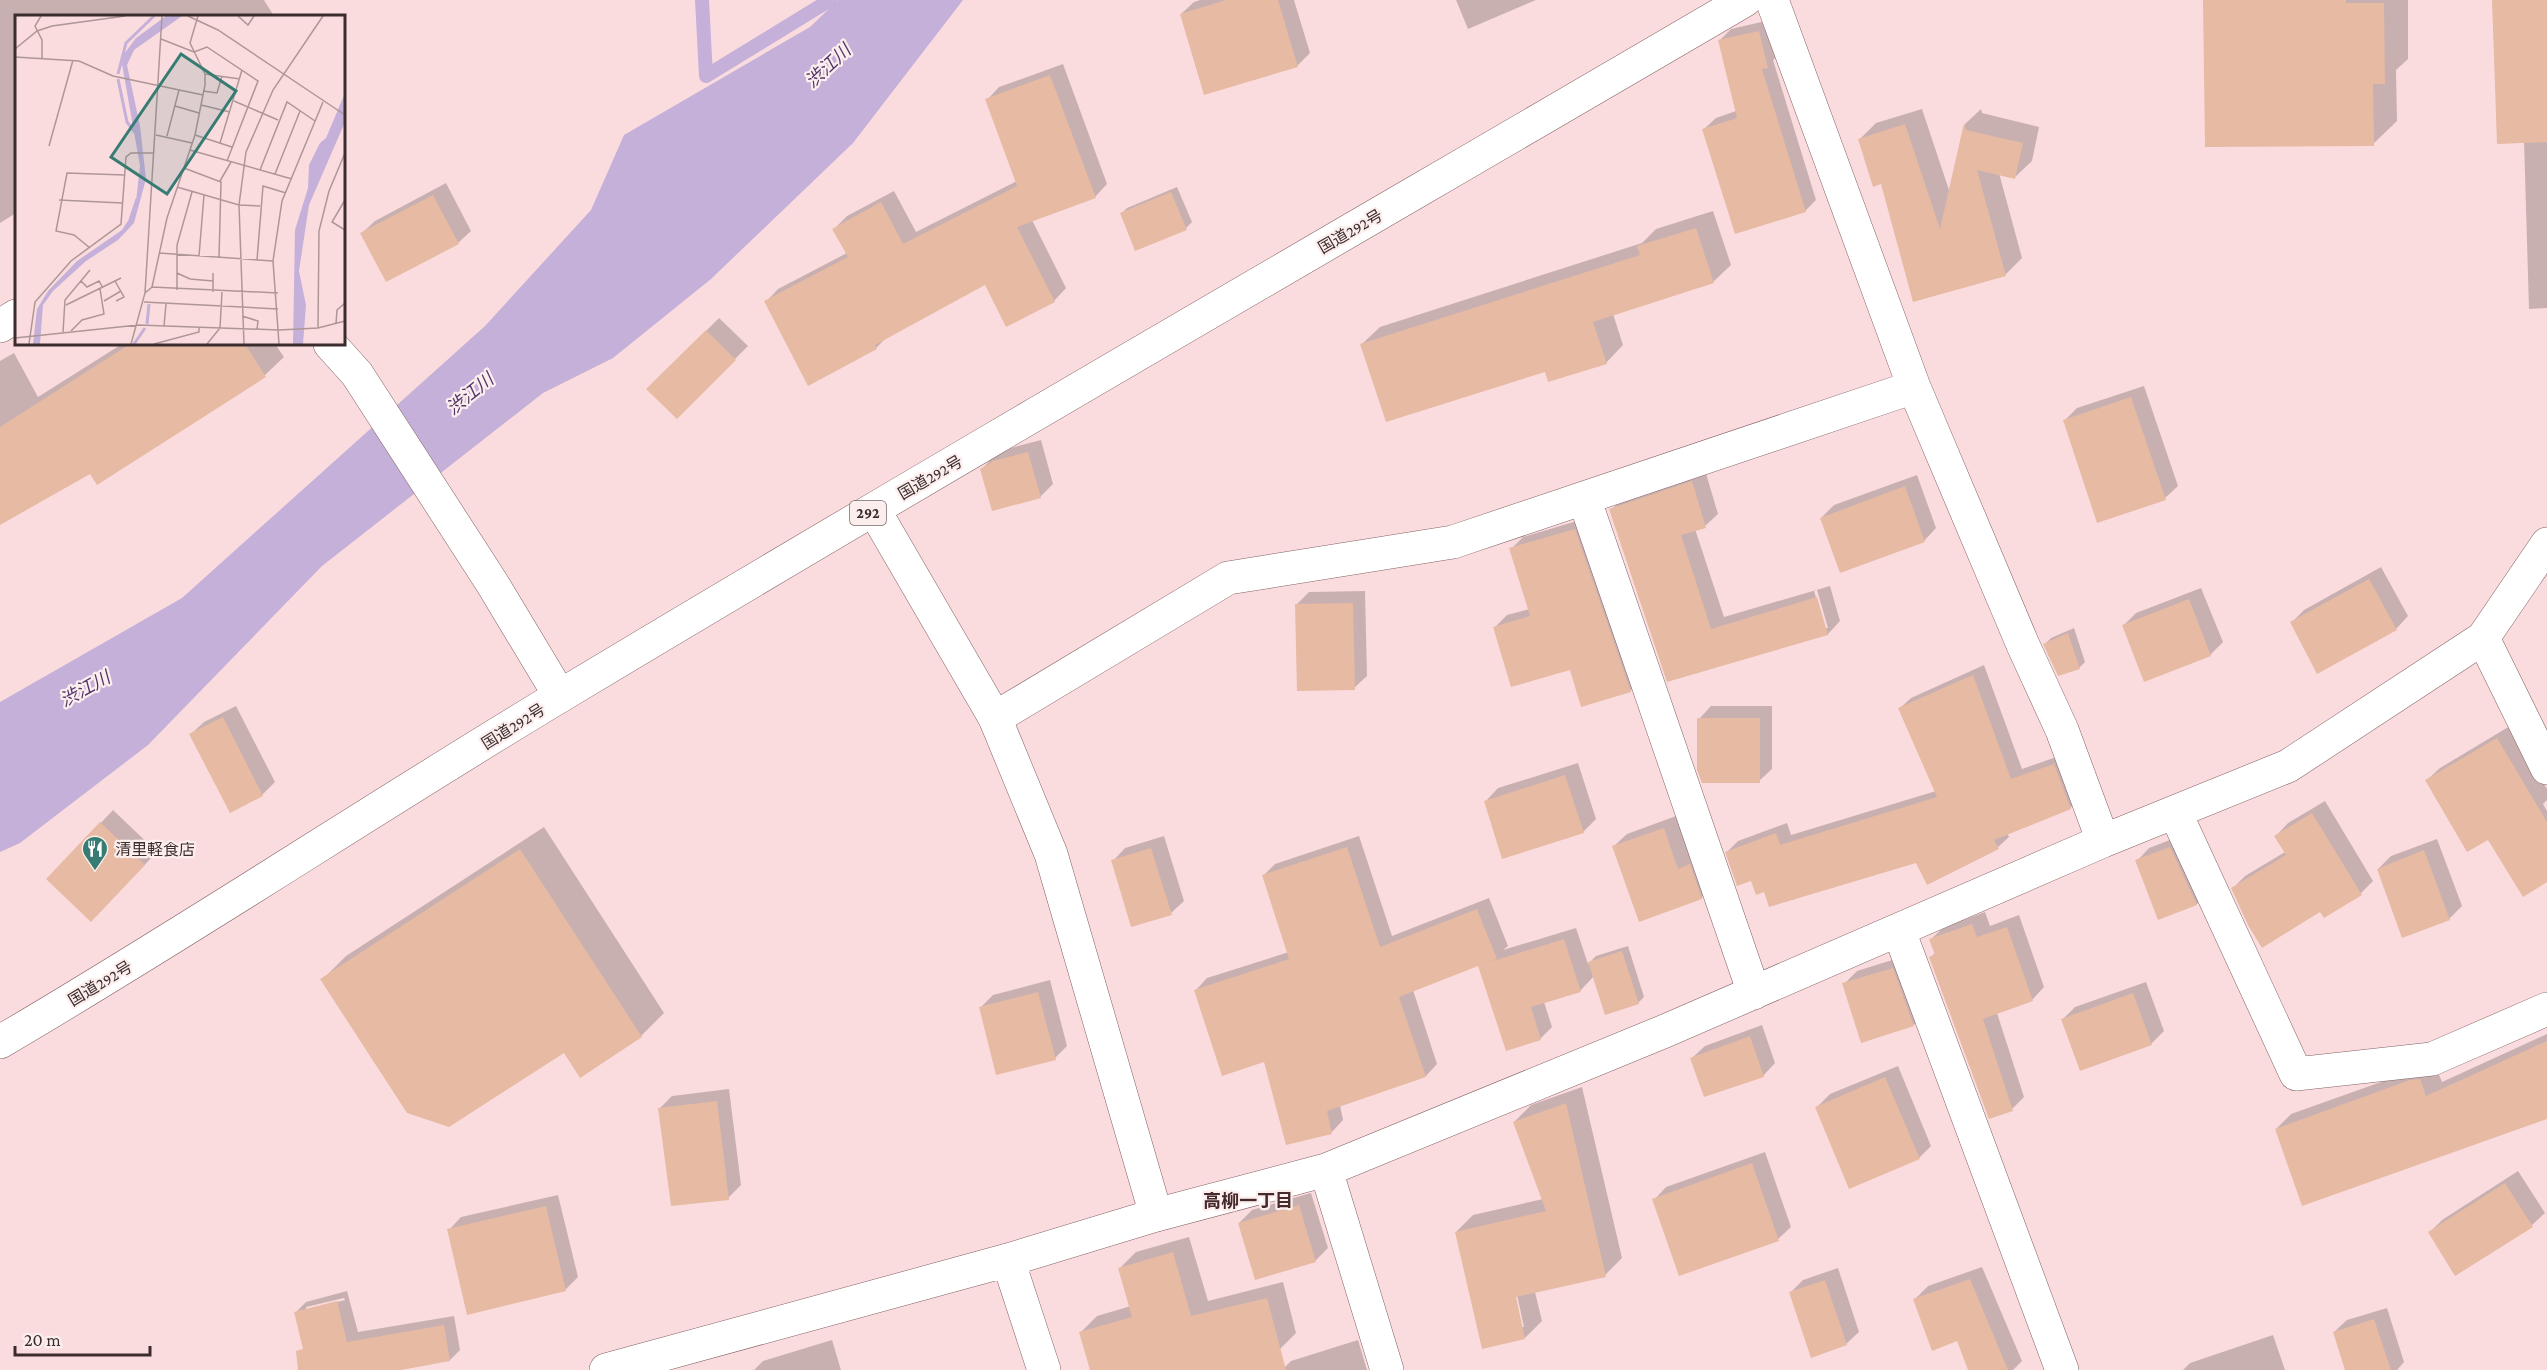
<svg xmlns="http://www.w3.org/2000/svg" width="2547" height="1370" font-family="'Crimson Pro','Noto Sans JP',serif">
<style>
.water{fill:#c4b0d9}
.shadow{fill:#0003;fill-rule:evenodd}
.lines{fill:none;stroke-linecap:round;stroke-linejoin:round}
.stream{stroke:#c4b0d9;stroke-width:14}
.building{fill:#e6baa3}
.street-casing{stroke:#836264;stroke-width:34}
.secondary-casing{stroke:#836264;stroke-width:34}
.highway-casing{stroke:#836264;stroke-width:34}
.street{stroke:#fff;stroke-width:33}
.secondary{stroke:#fff;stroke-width:33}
.highway{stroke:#fff;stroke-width:33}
.labels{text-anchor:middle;stroke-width:4.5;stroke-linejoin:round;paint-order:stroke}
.shield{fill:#fdeeee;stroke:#756767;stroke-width:1.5}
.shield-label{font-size:15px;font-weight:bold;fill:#3b2d2d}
.street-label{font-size:16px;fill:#3b2d2d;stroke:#fdeeee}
.poi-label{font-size:16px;fill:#3b2d2d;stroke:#fdeeee;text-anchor:start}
.water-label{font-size:18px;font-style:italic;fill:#53376b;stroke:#fdeeee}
.neighbourhood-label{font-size:18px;font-weight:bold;fill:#45292b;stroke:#fdeeee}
.inset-river{fill:none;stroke:#c4b0d9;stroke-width:3}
.inset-road{fill:none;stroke:#ae9697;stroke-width:1.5}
.view{fill:#367c72;fill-opacity:0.15;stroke:#367c72;stroke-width:3}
.inset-edge{fill:none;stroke:#3b2d2d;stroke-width:3}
</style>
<rect width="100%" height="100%" fill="#fbdcde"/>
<path class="water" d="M838 0H963L853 143 711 279 613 358 543 393 322 566 148 745 20 843 0 852V702L182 598 485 326 591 210 624 135 810 27Z"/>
<path class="shadow" d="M0 0H264L274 16H16V213L0 223Z
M1200 0H1294L1310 53 1297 66 1181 14 1194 2Z
M1456 0H1536L1468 29Z
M2204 0H2408V59L2396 70 2397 121 2373 144Z
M2493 0H2547V308L2529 309 2524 141Z
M1770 20 1778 55 1773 60 1816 200 1805 211 1704 129 1716 118 1736 111 1720 40 1731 29Z
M1063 64 1107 184 1095 197 1032 220 1066 288 1054 301 986 283 888 336 876 348 766 302 778 289 847 253 834 229 847 216 894 191 916 232 1017 181 987 100 999 87Z
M1922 109 1950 193 1965 124 1981 109 1982 113 2039 127 2032 161 2015 177 1999 173 2022 258 2006 274 1914 300 1882 183 1859 140 1876 123Z
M446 183 471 231 458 243 362 233 375 221Z
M1177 187 1192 222 1186 228 1121 214 1127 208Z
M1713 211 1731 265 1713 282 1613 314 1623 345 1606 363 1546 370 1362 344 1380 327 1642 243 1656 229Z
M719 318 748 346 677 417 648 389Z
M122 344H275L284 357 265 375 98 483 91 472 0 523V361L14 353 38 397Z
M2144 386 2178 486 2165 498 2064 421 2077 408Z
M1041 440 1053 484 1040 497 982 469 994 456 1007 449Z
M1705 470 1718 514 1705 526 1695 529 1724 617 1830 586 1840 621 1828 634 1668 680 1611 510 1624 497ZM1817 590 1828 628H1825L1814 591Z
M1917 475 1936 528 1924 541 1821 518 1834 505Z
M1587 518 1642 679 1630 691 1571 669 1495 627 1507 615 1530 609 1511 549 1523 537Z
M2381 567 2408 616 2396 629 2292 622 2304 610Z
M2201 588 2223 642 2210 655 2124 625 2136 613Z
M1365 591 1367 676 1354 688 1296 605 1309 592Z
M2074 628 2085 662 2079 668 2045 644 2051 638Z
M1984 665 2022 769 2065 754 2081 797 2070 808 2007 833 2009 837 1998 847 1765 890 1752 879 1727 852 1738 841 1787 823 1791 835 1936 791 1900 708 1911 698Z
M236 706 275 782 262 795 230 811 191 734 204 722Z
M1711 706H1772V769L1759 781 1699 719Z
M2510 726 2547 789V800L2543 804 2547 811V881L2488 838 2427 780 2440 768Z
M1578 763 1596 819 1583 832 1486 801 1498 788Z
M2325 801 2373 881 2361 893 2233 888 2245 876 2285 852 2276 836 2288 823Z
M113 810 157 852 103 908 48 879Z
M1676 816 1714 885 1701 898 1614 846 1627 834Z
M544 827 664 1013 641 1036 565 1051 322 980 346 956Z
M2183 835 2209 891 2197 904 2159 918 2137 861 2149 848Z
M1164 836 1184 901 1171 913 1113 861 1125 848Z
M1359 836 1392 936 1489 898 1508 946 1503 950 1576 928 1588 964 1596 956 1628 946 1644 997 1638 1003 1594 976 1581 990 1544 1002 1552 1027 1541 1038 1507 1049 1479 964 1413 990 1437 1064 1426 1076 1340 1105 1343 1120 1332 1132 1196 990 1207 978 1289 952 1264 875 1275 864Z
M2437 839 2462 906 2449 919 2378 869 2391 856Z
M1985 912 1990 926 2019 915 2044 987 2032 1000 1997 1013 2024 1097 2012 1109 1930 958 1936 952 1931 939 1944 927Z
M1905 956 1926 1012 1914 1025 1844 984 1857 971Z
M1050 980 1067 1046 1055 1058 980 1008 993 995Z
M2146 982 2164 1031 2151 1044 2063 1019 2075 1007Z
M1762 1025 1775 1063 1763 1076 1692 1058 1705 1046Z
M2547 1034V1118L2276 1129 2291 1114 2426 1066 2435 1065 2442 1082Z
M1898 1066 1931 1146 1919 1158 1817 1107 1830 1094Z
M1582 1087 1622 1258 1605 1275 1535 1292 1542 1321 1525 1338 1456 1232 1473 1215 1543 1199 1514 1122 1531 1105ZM1513 1290H1516L1524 1327H1521Z
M729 1089 741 1185 728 1198 659 1109 672 1096Z
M1765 1152 1791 1227 1778 1239 1654 1200 1666 1187Z
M2518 1171 2545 1213 2532 1225 2456 1274 2429 1233 2442 1220Z
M1311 1193 1328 1248 1315 1261 1239 1223 1252 1210Z
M558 1195 578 1277 565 1290 449 1230 461 1217Z
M1189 1237 1208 1301 1283 1282 1296 1333 1280 1349 1208 1370H1092L1081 1332 1097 1316 1131 1306 1120 1268 1136 1252Z
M1982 1267 2022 1361 2013 1370H1969L1958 1339 1915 1299 1928 1286Z
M1838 1268 1859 1332 1846 1344 1791 1292 1803 1280Z
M347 1291 358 1332 454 1316 460 1350 450 1360 392 1370H310L296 1312 306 1302ZM344 1298 345 1300 306 1310V1307Z
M2387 1308 2404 1362 2397 1370H2347L2334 1332 2347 1320Z
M2273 1335 2285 1370H2183L2190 1363Z
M832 1340 841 1370H754L763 1361Z
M1358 1340 1367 1370H1282L1291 1361Z"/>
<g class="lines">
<path class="stream" d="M702 0 706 76 830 0"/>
</g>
<path class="building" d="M1226 0H1278L1298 67 1204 95 1180 14Z
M2203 0H2346V3H2384L2385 84H2373L2374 146 2205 147Z
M2492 0H2547V142L2497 144Z
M1759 31 1768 68 1762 69 1806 212 1735 234 1702 129 1737 118 1718 40Z
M1050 75 1096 198 1017 227 1055 302 1006 327 985 285 875 345 877 349 808 386 764 301 848 257 832 229 881 202 903 244 1017 186 985 99Z
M1964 123 1966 130 2023 143 2015 179 1977 170 2006 276 1913 302 1881 184 1873 187 1858 139 1905 124 1940 229Z
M1171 192 1187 230 1135 251 1120 213Z
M433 195 459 244 386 282 360 233Z
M1696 228 1714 283 1593 322 1607 364 1548 382 1545 372 1386 422 1360 344 1640 255 1637 246Z
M706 330 736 360 677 419 646 389Z
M130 344H245L266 377 97 485 90 474 0 525V427Z
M2131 397 2166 500 2097 523 2063 420Z
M1028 452 1041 498 992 511 980 469 993 461Z
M1692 481 1706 528 1681 535 1711 629 1817 597 1828 635 1667 682 1609 509Z
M1905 486 1925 542 1840 573 1820 518Z
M1575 529 1631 692 1581 707 1570 670 1511 687 1493 627 1530 616 1509 548Z
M2369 579 2397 630 2317 674 2290 622Z
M2189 599 2211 656 2144 682 2122 625Z
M1353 603 1355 690 1297 691 1295 604Z
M2068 633 2080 669 2058 676 2043 644Z
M1973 675 2011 779 2054 764 2071 809 1994 840 1999 849 1927 885 1916 863 1769 907 1764 892 1756 895 1751 881 1737 886 1725 852 1776 833 1780 845 1937 797 1898 708Z
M223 717 263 796 230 813 189 734Z
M1697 718H1760V783H1702L1697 770Z
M2497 738 2547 822V882L2523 897 2488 840 2467 852 2425 780Z
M1565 775 1584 833 1502 859 1484 801Z
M2312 813 2362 895 2324 918 2320 912 2262 948 2248 925 2231 888 2286 855 2274 836Z
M100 822 145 865 91 922 46 879Z
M1664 828 1678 869 1690 864 1702 899 1639 922 1612 846Z
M1347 847 1380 947 1477 909 1497 959 1490 962 1564 939 1581 992 1531 1007 1541 1040 1506 1051 1478 966 1399 997 1426 1077 1327 1111 1332 1134 1286 1145 1264 1062 1222 1076 1194 990 1289 959 1262 875Z
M2170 847 2197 905 2158 920 2135 860Z
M1151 848 1172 915 1131 927 1111 860Z
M520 849 642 1037 580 1078 564 1053 449 1127 407 1113 320 979Z
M2424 850 2450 920 2402 938 2377 869Z
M1972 924 1977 937 2007 927 2033 1001 1983 1019 2013 1111 1989 1119 1929 957 1935 955 1929 939Z
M1622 951 1639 1004 1605 1015 1588 962Z
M1893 968 1914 1026 1861 1043 1842 983Z
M1038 992 1056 1060 996 1075 979 1007Z
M2133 993 2152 1045 2080 1071 2061 1019Z
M1750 1036 1764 1077 1704 1097 1690 1058Z
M2547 1041V1119L2302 1206 2275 1129 2410 1080 2420 1079 2426 1096Z
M1885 1077 1920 1159 1849 1189 1815 1107Z
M717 1101 729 1200 671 1206 658 1108Z
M1566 1103 1606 1277 1516 1297 1525 1339 1482 1349 1455 1232 1546 1211 1513 1122Z
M1752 1163 1779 1241 1679 1276 1652 1199Z
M2505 1183 2533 1227 2455 1276 2428 1232Z
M1299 1205 1316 1262 1255 1280 1238 1223Z
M546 1206 566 1291 467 1315 447 1229Z
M1173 1252 1191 1316 1267 1298 1286 1370H1090L1079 1332 1132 1317 1118 1268Z
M1970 1279 2008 1370H1968L1957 1341 1932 1351 1913 1299Z
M1825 1280 1847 1345 1811 1358 1789 1292Z
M337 1301 347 1342 444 1325 450 1361 401 1370H298L296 1351 303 1349 294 1312Z
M2374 1319 2391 1370H2345L2333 1332Z"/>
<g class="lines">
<defs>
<path id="street" d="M1772 0 1914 387 2023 645 2062 730 2103 841
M0 326 16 316
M330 344 357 374 492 583 560 696
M1584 498 1754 993
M2483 638 2547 768
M995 718 1228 578 1453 542 1914 387
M2175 812 2296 1074 2432 1059 2547 1009
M1899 931 2062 1370
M1326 1170 1387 1370
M1008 1260 1044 1370
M606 1370 1008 1260 1156 1215 1326 1170 1665 1031 2103 841 2288 766 2483 638 2547 544"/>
<path id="secondary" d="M874 510 995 718 1051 854 1156 1215"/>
<path id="highway" d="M0 1042C191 930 375 807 565 693 956 458 1352 230 1745 0"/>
</defs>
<use href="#street" class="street-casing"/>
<use href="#secondary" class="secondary-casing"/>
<use href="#highway" class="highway-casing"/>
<use href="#street" class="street"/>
<use href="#secondary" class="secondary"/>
<use href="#highway" class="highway"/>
</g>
<defs>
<symbol id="restaurant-pin" viewBox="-11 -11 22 30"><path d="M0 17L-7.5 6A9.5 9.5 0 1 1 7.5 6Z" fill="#367c72" stroke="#fdeeee"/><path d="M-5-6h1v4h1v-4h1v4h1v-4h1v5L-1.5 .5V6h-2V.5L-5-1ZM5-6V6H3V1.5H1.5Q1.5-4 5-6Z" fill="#fff"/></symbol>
</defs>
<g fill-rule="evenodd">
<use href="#restaurant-pin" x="80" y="834" width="30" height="40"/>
</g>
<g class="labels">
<rect class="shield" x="850" y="501" width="36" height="24" rx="4.5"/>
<g class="shield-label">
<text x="868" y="518">292</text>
</g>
<g class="street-label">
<text transform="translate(1350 231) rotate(-30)" y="6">国道292号</text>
<text transform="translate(930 477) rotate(-30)" y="6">国道292号</text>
<text transform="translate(513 726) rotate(-32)" y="6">国道292号</text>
<text transform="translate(100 983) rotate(-31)" y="6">国道292号</text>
</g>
<g class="poi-label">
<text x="115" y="855">清里軽食店</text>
</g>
<g class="water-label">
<text transform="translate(828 66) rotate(-43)" y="6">渋江川</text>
<text transform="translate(470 394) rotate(-39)" y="6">渋江川</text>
<text transform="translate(85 689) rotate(-29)" y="6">渋江川</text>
</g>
<g class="neighbourhood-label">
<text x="1248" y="1207">高柳一丁目</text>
</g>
</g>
<g transform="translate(15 15)">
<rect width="330" height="330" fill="#fbdcde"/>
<path d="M151 1H167L119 35 112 50 125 111 131 164 119 208 103 225 71 246 38 276 28 290 25 329H18L22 294 33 276 62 246 107 215 120 195 125 151 107 49 109 39 121 23ZM330 78V107L294 190 284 256 291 290 288 329H278L280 215 293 173 294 150 305 128 311 123Z" fill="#c4b0d9"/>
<path class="inset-river" d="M103 59 111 28 139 1M103 64 112 107 118 115 119 107M115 205 122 184M132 309 134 289M119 329 130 313"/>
<path class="inset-road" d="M26 1 20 11 27 25V44M173 1 203 15 330 100M223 1 233 10 239 1M146 24 179 37M0 34 22 16 37 11 110 1M179 37 192 32 243 66 212 146M0 42 64 46 98 61 188 80M190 59 225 64M188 76 202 78 207 61M219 86 263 105M186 90 215 97M160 91 184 98M141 120 177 128M180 120 217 132M152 121 164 75M205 128 227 55M34 131 58 45M175 135 277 164M169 153 206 167 204 243M245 155 272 87 300 106M260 159 285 96M205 166 216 147M162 172 224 190 245 191M44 185 107 188M330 185 317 207 330 215M75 233 59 220 41 216 52 158 109 160M144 238 258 246M184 241 189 180M242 245 248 171 271 178M162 258 175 264 198 266M66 266 72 272 84 266 88 273M100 266 109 282 101 286M137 272 263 278M162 275V230L177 177M198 277V258M130 278 137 272 152 203 180 120 190 70V59L175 28 183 1M89 286 106 276M129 287 263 294M51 290 106 263M227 301 243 306 242 314M321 309 322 295 330 288M149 311 151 289M303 313 304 216 314 176 330 138M56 316 67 305 89 299 85 274M48 317 50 285 75 255M0 323 123 310 264 315 303 313 330 306M14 329 20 287 56 246 106 209 111 142 116 138H139M116 329 130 278 147 1M139 329 184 317V313M192 329 205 313 207 277M229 329 224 190 231 137 258 75 308 1M264 329 258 246 267 186 308 87"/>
<path class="view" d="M166 39 221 76 152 179 96 142Z"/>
<rect width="330" height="330" class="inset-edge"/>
</g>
<path d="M15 1346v9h135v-9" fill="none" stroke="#3b2d2d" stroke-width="3"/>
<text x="24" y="1346" font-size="18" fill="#3b2d2d" stroke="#fdeeee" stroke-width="4.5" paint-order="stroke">20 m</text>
</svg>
